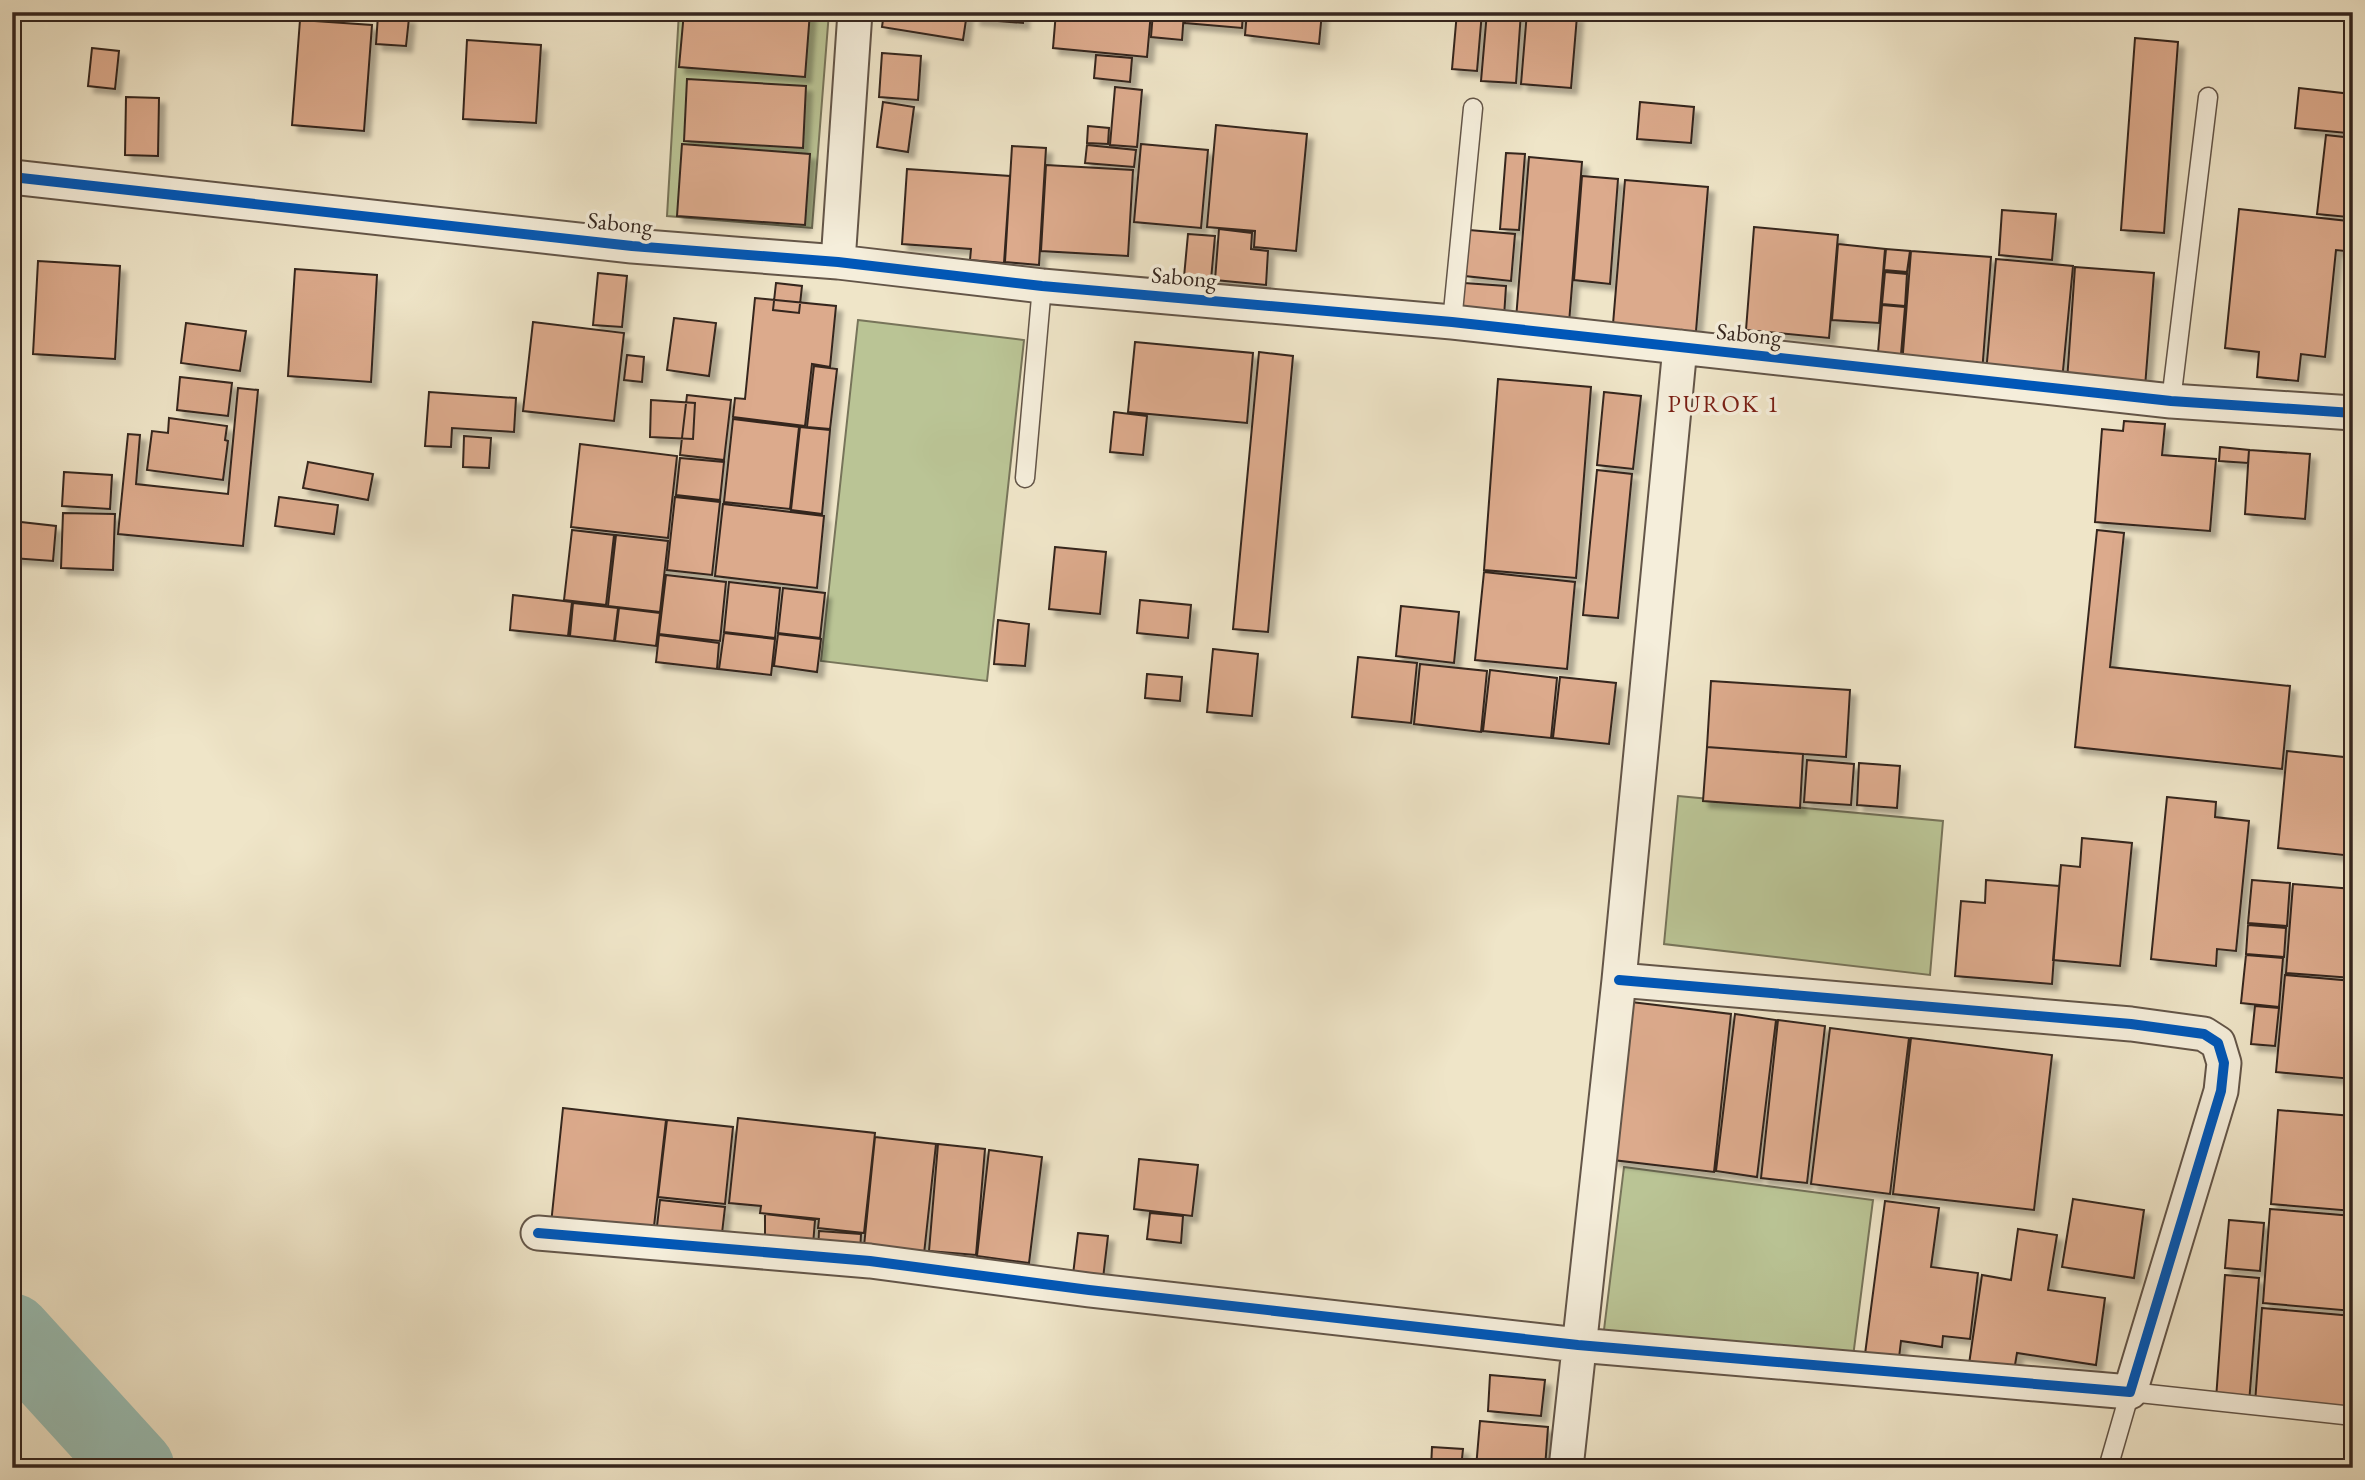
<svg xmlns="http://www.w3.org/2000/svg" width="2365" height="1480" font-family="'EB Garamond',serif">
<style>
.green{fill:#bac495;stroke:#77745a;stroke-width:2}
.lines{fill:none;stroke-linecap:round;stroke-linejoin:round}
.river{stroke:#9abfb5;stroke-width:79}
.building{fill:#dcaa8c;stroke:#34251e;stroke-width:2;filter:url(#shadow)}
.service-casing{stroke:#635548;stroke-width:21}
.minor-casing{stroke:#635548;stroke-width:37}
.service{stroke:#f5eedb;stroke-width:18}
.minor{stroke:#f5eedb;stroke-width:33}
.cycleway-casing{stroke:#f5eedb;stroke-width:15}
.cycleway{stroke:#0057b8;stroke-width:10}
.labels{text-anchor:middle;stroke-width:7;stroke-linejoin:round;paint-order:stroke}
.street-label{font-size:23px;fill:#34251e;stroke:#f5eedb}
.neighbourhood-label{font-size:24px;letter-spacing:2px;fill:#7a1f14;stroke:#f5eedb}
</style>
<defs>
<filter id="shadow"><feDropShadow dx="6" dy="6" stdDeviation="2" flood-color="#0004"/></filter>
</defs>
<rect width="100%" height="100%" fill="#efe5c8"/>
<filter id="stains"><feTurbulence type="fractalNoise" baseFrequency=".00286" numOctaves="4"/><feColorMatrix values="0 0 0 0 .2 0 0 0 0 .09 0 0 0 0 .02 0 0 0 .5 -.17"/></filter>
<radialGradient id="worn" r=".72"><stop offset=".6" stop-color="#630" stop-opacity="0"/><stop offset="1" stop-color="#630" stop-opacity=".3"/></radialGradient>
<path class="green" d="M679 12H829L812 228 667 216Z
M858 320 1024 340 987 681 821 661Z
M1678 796 1943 821 1930 975 1664 944Z
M1624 1167 1873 1200 1853 1357 1603 1338Z"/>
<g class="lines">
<path class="river" d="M12 1333 135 1468"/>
</g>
<path class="building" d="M684 12H810L805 77 679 67Z
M884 12 967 13 963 40 882 27Z
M975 12H1023V23L974 19Z
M1056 12H1151L1147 57 1053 48Z
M1153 12H1184L1182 40 1151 37Z
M1186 12H1243L1242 28 1185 23Z
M1247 12H1322L1319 44 1245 35Z
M1457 12H1482L1477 71 1452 69Z
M1487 12H1521L1516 83 1481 81Z
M1527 12 1577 16 1571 88 1521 84Z
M378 15 409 18 406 46 376 44Z
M300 20 372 25 364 131 292 125Z
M2135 38 2178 42 2164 233 2121 230Z
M467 40 541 45 536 123 463 119Z
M92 48 119 51 115 89 88 86Z
M882 53 921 56 918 100 879 97Z
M1096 55 1132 58 1130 82 1094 78Z
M687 79 806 86 803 148 684 141Z
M1115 87 1142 90 1137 147 1110 145Z
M2299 88 2351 94 2347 133 2295 128Z
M126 97 159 98 158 156 125 155Z
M883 102 914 107 908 152 877 147Z
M1640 102 1694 107 1691 143 1637 139Z
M1216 125 1307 134 1296 251 1254 247 1255 231 1207 227Z
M1088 126 1109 128 1108 144 1087 143Z
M2326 135 2353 138V172L2348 217 2317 214Z
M682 144 810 154 805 225 677 216Z
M1141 144 1208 150 1201 228 1134 222Z
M1087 145 1136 150 1134 167 1085 163Z
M1012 146 1046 148 1039 265 1005 262Z
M1506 153 1525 154 1519 230 1500 229Z
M1529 157 1582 162 1569 323 1516 319Z
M1046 165 1133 170 1128 256 1041 251Z
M907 169 1010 176 1004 263 970 260 971 249 902 244Z
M1582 176 1618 179 1610 284 1574 280Z
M1625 180 1708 187 1695 343 1612 336Z
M2239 209 2348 221 2345 251 2336 250 2325 357 2301 354 2298 381 2257 377 2259 352 2225 348Z
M2002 210 2056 214 2052 260 1999 255Z
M1754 227 1838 235 1829 338 1746 330Z
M1219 229 1252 233 1251 249 1268 251 1266 285 1215 280Z
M1469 230 1515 234 1511 281 1465 276Z
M1188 234 1215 236 1211 280 1184 277Z
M1838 244 1885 249 1879 323 1832 320Z
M1886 249 1910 251 1907 272 1884 270Z
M1911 251 1991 257 1982 373 1902 365Z
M1996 259 2073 266 2062 381 1986 373Z
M38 261 120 266 115 359 33 354Z
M2075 267 2154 273 2145 387 2067 381Z
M295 269 377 275 371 382 288 376Z
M1885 272 1907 274 1905 306 1882 304Z
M598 273 627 276 622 327 593 325Z
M776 283 802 286 799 313 773 310Z
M1464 283 1506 286 1504 317 1462 313Z
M755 298 836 306 830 367 812 364 805 426 733 417 735 398 745 399Z
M1882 305 1905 307 1900 366 1877 364Z
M674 318 716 323 709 376 667 370Z
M533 322 624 333 614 421 523 411Z
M186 323 246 331 240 371 181 363Z
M1135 342 1253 353 1247 423 1128 412Z
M1259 352 1293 356 1268 632 1233 629Z
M627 355 644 357 642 382 624 380Z
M814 366 837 369 830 429 807 427Z
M180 377 232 383 228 416 177 410Z
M1498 379 1591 387 1576 578 1484 570Z
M238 388 258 390 243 546 118 534 128 434 140 435 136 484 228 494Z
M429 392 516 398 514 432 452 428 451 447 425 446Z
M1604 392 1641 396 1633 469 1597 465Z
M687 395 731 400 724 460 680 455Z
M651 400 695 403 693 439 650 437Z
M1114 412 1147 416 1143 455 1110 452Z
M169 418 227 426 225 440 228 441 223 480 147 470 152 431 168 433Z
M733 419 799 427 790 509 724 502Z
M2124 421 2165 424 2162 455 2216 459 2210 531 2095 522 2102 429 2123 431Z
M800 427 830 430 822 514 791 510Z
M464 436 491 438 489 468 463 467Z
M580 444 677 456 668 538 571 527Z
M2220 447 2249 450 2248 463 2219 461Z
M2249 450 2310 454 2305 519 2245 514Z
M680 458 724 462 720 500 676 495Z
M308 462 373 474 368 500 303 488Z
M1597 470 1632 474 1618 618 1583 615Z
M64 472 112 475 110 509 62 506Z
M279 497 338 505 334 534 275 526Z
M675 497 720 502 712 575 667 570Z
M723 504 824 516 817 588 715 576Z
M63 513 115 514 113 570 61 568Z
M12 521 56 526 53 561 12 558Z
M572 530 614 535 606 605 564 600Z
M2097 530 2124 533 2110 667 2290 686 2282 769 2075 747Z
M616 535 668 541 660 612 608 606Z
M1055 547 1106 552 1100 614 1049 609Z
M1484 572 1575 582 1567 669 1475 660Z
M666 575 726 582 720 641 659 634Z
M729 582 780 588 775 638 724 632Z
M783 588 825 593 820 638 778 633Z
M513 595 572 602 568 636 510 630Z
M1140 600 1191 605 1188 638 1137 633Z
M573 603 618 608 614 641 570 636Z
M1401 606 1459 612 1454 663 1396 656Z
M619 608 660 613 656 646 615 641Z
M998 620 1029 624 1025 666 994 664Z
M724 633 775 639 771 675 719 669Z
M778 634 821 639 817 672 774 666Z
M659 635 719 643 717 669 656 662Z
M1213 649 1258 654 1252 716 1207 712Z
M1358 657 1417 663 1411 723 1352 717Z
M1420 664 1487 671 1481 732 1414 724Z
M1490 670 1557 678 1551 738 1483 731Z
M1147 674 1182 677 1180 701 1145 698Z
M1560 677 1616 683 1609 744 1553 738Z
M1711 681 1850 690 1846 757 1707 747Z
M1707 747 1803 754 1800 808 1703 801Z
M2287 751 2353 758V856L2278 848Z
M1807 760 1854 764 1851 805 1804 802Z
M1859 763 1900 766 1897 808 1857 805Z
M2167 797 2216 802 2215 817 2249 821 2236 951 2217 949 2216 966 2151 959Z
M2082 838 2132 843 2120 966 2053 960 2061 865 2080 867Z
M1986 880 2059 886 2052 984 1955 976 1961 901 1985 903Z
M2252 880 2290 883 2287 926 2248 923Z
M2293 884 2353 889V978L2286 973Z
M2248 925 2286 928 2284 957 2246 954Z
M2246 955 2283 958 2279 1007 2241 1003Z
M2285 975 2353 981V1079L2276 1072Z
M1631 1002 1731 1014 1714 1172 1613 1160Z
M2255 1006 2279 1008 2275 1046 2251 1044Z
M1735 1014 1776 1020 1757 1177 1716 1171Z
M1778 1020 1825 1026 1807 1183 1761 1178Z
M1830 1028 1909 1038 1890 1194 1811 1184Z
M1911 1038 2052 1055 2034 1210 1893 1194Z
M563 1108 666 1120 653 1235 551 1224Z
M2278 1110 2353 1116V1211L2271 1204Z
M738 1118 875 1133 864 1233 818 1228 819 1219 760 1213 761 1206 729 1203Z
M667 1120 733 1127 725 1204 658 1197Z
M875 1137 936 1144 923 1263 863 1256Z
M938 1144 985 1149 976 1255 929 1251Z
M989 1150 1042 1157 1029 1263 977 1256Z
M1139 1159 1198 1165 1192 1216 1134 1209Z
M2073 1199 2144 1210 2134 1278 2062 1267Z
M660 1200 725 1207 721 1242 656 1235Z
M1885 1201 1939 1208 1931 1267 1978 1273 1970 1339 1943 1336 1942 1347 1901 1341 1898 1366 1864 1362Z
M2270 1209 2353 1216V1311L2263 1303Z
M1150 1213 1183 1216 1181 1243 1147 1239Z
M765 1214 815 1220 813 1245 765 1242Z
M2229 1220 2264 1223 2260 1271 2225 1268Z
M2018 1229 2057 1235 2048 1290 2105 1298 2096 1365 2017 1353 2013 1377 1968 1371 1982 1275 2011 1280Z
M819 1231 861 1234 860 1253 818 1251Z
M1078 1233 1108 1236 1102 1287 1072 1283Z
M2225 1275 2259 1278 2249 1403 2216 1399Z
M2262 1308 2353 1316V1412L2255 1403Z
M1490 1375 1545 1380 1541 1416 1488 1411Z
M1480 1421 1548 1427 1545 1468H1476Z
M1432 1447 1463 1449 1461 1468H1431Z"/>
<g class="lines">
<defs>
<path id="service" d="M1452 322 1473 108
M2171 401 2208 97
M1025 478 1042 286
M2108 1468 2130 1392 2353 1416"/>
<path id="minor" d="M12 177 632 246 838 262 1042 286 1452 322 2171 401 2353 413
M838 262 855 12
M538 1233 870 1261 1089 1290 1578 1345 2130 1392 2221 1091 2224 1063 2218 1043 2204 1034 2131 1024 1619 980
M1566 1468 1619 980 1680 347"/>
</defs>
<use href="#service" class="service-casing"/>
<use href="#minor" class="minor-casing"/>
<use href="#service" class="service"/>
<use href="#minor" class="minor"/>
<defs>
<path id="cycleway" d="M12 177 632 246 838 262 1042 286 1452 322 2171 401 2353 413
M538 1233 870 1261 1089 1290 1578 1345 2130 1392 2221 1091 2224 1063 2218 1043 2204 1034 2131 1024 1619 980"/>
</defs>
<use href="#cycleway" class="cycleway-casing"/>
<use href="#cycleway" class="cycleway"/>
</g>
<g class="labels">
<g class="street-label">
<text transform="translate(620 223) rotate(6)" y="8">Sabong</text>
<text transform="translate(1184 277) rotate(5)" y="8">Sabong</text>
<text transform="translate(1749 334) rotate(6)" y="8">Sabong</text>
</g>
<g class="neighbourhood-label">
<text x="1724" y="412">PUROK 1</text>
</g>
</g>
<rect width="2365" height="1480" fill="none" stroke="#efe5c8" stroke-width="42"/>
<rect x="14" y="14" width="2337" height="1452" fill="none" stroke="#34251e" stroke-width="3.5"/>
<rect x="21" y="21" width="2323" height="1438" fill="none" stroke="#34251e" stroke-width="2"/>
<rect width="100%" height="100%" filter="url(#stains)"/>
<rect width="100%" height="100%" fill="url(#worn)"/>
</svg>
